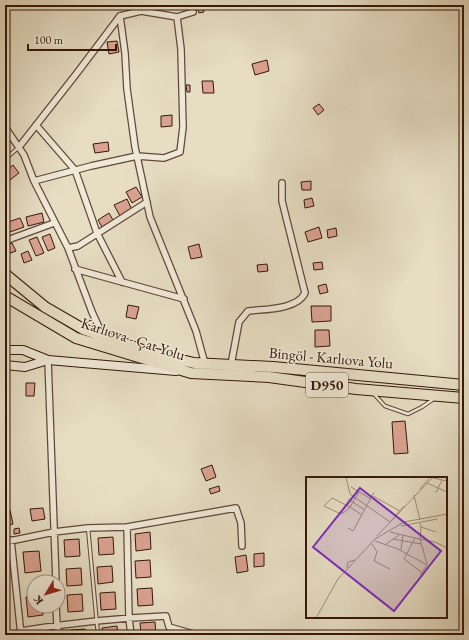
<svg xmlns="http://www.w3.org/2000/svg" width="469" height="640" font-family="'EB Garamond',serif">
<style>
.building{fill:#daa391;stroke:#35170a}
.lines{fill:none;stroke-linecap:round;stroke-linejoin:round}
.lane-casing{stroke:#614838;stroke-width:4.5}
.street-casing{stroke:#614838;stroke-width:8}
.secondary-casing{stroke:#35170a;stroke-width:10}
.highway-casing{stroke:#35170a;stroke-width:12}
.lane{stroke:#efe9d8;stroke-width:2.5}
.street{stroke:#efe9d8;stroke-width:5.5}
.secondary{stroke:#efe9d8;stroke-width:8}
.highway{stroke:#e6ddc3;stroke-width:10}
.labels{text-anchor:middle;stroke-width:3;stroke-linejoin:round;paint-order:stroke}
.shield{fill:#efe9d8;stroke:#6d5648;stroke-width:1}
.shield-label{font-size:14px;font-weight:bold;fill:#35170a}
.street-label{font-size:15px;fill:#35170a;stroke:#efe9d8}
.inset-road{fill:none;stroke:#9f8e79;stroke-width:1}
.view{fill:#7b2cbf;fill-opacity:0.15;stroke:#7b2cbf;stroke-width:2}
.inset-edge{fill:none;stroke:#35170a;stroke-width:2}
</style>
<rect width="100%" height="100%" fill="#e6ddc3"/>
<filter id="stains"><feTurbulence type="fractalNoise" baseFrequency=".005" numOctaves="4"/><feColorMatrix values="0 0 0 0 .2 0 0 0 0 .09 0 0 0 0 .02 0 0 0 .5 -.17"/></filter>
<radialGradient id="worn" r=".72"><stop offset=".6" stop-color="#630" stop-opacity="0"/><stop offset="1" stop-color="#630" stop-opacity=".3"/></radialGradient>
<path class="building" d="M178 5H188V6L178 8Z
M202 5 204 12 199 13 197 7Z
M117 41 119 52 109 54 107 42Z
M267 60 269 71 255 75 252 64Z
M202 81H213L214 93H203Z
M186 85H190V92H187Z
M319 104 324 110 318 115 313 108Z
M172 115V126L161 127V116Z
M108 142 109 151 95 153 93 144Z
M13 165 19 173 10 180 5 172Z
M311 181V190H302L301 182Z
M136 187 142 197 132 203 126 192Z
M312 198 314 206 305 208 304 200Z
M127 199 132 210 120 216 114 205Z
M42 213 44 222 28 226 26 217Z
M109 213 113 220 102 227 98 220Z
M20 218 24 227 7 233 5 223Z
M319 227 322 238 308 242 305 232Z
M336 228 337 236 328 238 327 230Z
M50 234 55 248 48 251 42 237Z
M37 237 44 253 36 256 29 240Z
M12 243 16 251 5 255V246Z
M199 244 202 257 191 259 188 247Z
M28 251 32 260 24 263 21 254Z
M322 262 323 269 314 270 313 263Z
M267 264 268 271 258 272 257 265Z
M326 284 328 292 320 294 318 286Z
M128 305 139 307 136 319 126 317Z
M311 306H331V321L312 322Z
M315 330H329L330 346 315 347Z
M26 383H35L34 396H26Z
M405 421 408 453 394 454 392 422Z
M212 465 216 477 206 481 201 469Z
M219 486 220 491 211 494 209 489Z
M43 508 45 519 32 521 30 509Z
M10 510 13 524 5 526V511Z
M19 528 20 533 14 534V529Z
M150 532 151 549 136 551 135 534Z
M113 537 114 554 99 555 98 538Z
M79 539 80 556 65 557 64 540Z
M39 551 41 571 25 573 23 552Z
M264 553V566L254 567V554Z
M246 555 248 571 237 573 235 557Z
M5 557H8L10 567 5 568Z
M150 560 151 577 136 578 135 561Z
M112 566 113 582 98 584 97 567Z
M81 568 82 585 67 586 66 569Z
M152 588 153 605 138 606 137 589Z
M115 592 116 609 101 610 100 593Z
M82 594 83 611 68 612 67 595Z
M34 596V606H43V615L28 617 26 597Z
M155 622 156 635H141L140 623Z
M117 626 118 635H103L102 628Z
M85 629 86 635H70V630Z
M220 633V635H206V634Z"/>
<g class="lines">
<defs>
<path id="lane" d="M5 159 18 148
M373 393 385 406 408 414 422 407 435 398
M88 528 98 635"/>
<path id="street" d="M193 12 177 17 141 11 120 16 125 53 127 89 135 147 150 217 196 331 205 364
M36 125 75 170 97 233 122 282
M5 127 24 155 34 181
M19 147 77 73 120 16
M5 241 54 223
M68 248 78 246 147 202
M75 269 184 299
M103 336 92 312 68 248 34 181 91 166 137 156 164 158 180 152 183 127 181 49 177 17
M48 360 56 582
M231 365 239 322 248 311C264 309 297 310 305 293L282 201V183
M127 527 129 618 131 635
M11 540 21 635
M5 542 54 532 88 528 127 527 236 508 241 523 242 546
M56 606 57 625 59 635
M21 631C69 623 117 618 166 616L169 627 197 635"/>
<path id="secondary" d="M5 350H23L48 360 176 371
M5 365 25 367 48 360"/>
<path id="highway" d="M5 274 45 307 83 329 148 352 194 363 273 367 464 385
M5 296 76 338 191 373 269 377 356 389 464 398"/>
</defs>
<use href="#lane" class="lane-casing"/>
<use href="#street" class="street-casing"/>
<use href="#secondary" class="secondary-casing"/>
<use href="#highway" class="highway-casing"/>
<use href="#lane" class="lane"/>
<use href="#street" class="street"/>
<use href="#secondary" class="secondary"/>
<use href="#highway" class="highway"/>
</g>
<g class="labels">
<rect class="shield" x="306" y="373" width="42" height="24" rx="3"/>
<g class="shield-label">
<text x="327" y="390">D950</text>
</g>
<g class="street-label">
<text transform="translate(133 339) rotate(18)" y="5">Karlıova - Çat Yolu</text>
<text transform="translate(331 358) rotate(5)" y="5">Bingöl - Karlıova Yolu</text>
</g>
</g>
<g transform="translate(306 477)">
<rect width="141" height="141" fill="#e6ddc3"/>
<path class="inset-road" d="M40 0 44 17 84 45M127 1 141 4M121 6 141 15M45 10 65 22M114 12 124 0M53 15 44 30 40 34 35 37 18 29 26 21 44 30 56 38M130 16 136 3M108 18 114 43M67 19 94 34M42 22 59 33M85 44 98 29M114 46 115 50 130 55M95 49 131 42M115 50 114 62 121 87M42 51 47 54 68 15M84 55 109 61 98 82 115 95M71 59 127 0M109 61 129 65 141 71M87 62 115 67M69 64 92 72 121 88 114 98M66 67 71 75 68 84 84 92M79 68 93 58M95 73 97 58M41 91 42 85 49 83M10 141 32 102 69 62 98 45 141 37"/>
<path class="view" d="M54 11 135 74 88 134 7 70Z"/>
<rect width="141" height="141" class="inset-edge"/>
</g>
<rect width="469" height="640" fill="none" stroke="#e6ddc3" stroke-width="20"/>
<rect x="6" y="6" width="457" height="628" fill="none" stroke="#35170a" stroke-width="2"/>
<rect x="10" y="10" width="449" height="620" fill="none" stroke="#35170a"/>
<g transform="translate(46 594) rotate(232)"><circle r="19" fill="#efe9d8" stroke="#a59586"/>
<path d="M0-3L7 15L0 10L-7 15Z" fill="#8f2418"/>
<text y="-6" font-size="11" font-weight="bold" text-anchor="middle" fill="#35170a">K</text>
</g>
<path d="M28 44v6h88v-6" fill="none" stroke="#35170a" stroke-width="2"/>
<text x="34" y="44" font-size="12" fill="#35170a" stroke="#efe9d8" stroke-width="3" paint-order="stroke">100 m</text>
<rect width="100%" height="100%" filter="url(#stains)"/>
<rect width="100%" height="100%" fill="url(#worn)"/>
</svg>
